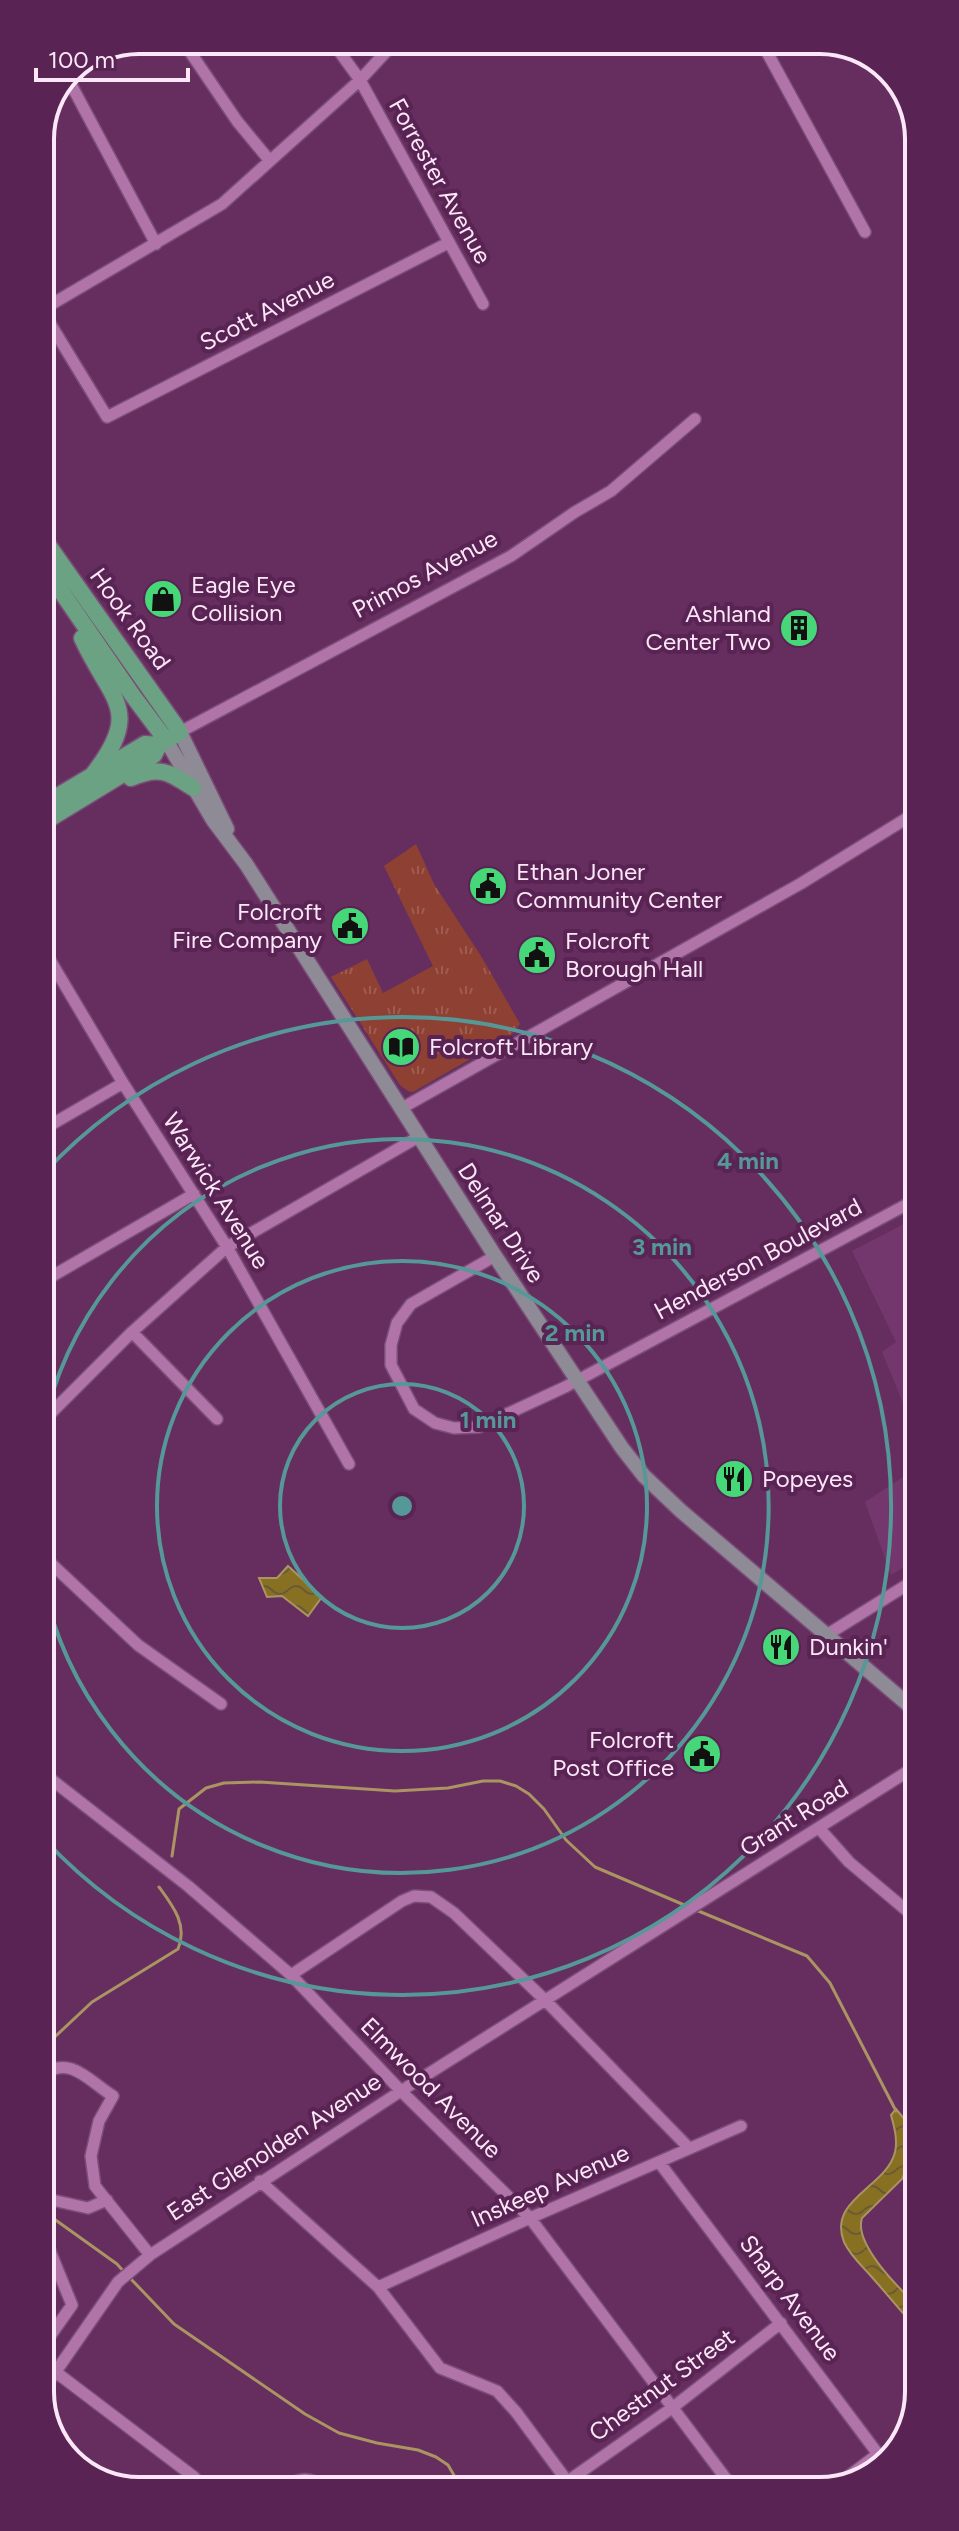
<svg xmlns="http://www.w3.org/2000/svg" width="959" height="2531" font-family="Figtree,sans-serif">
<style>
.built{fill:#73376d}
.park{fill:url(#park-tufts)}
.water{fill:url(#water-waves);stroke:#aa9462;stroke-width:2}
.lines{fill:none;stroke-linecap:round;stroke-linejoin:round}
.stream{stroke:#aa9462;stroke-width:3}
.street-casing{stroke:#7a4e76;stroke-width:14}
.secondary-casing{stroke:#7a4e76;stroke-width:17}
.primary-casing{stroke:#7a4e76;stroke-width:19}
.street{stroke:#b074a9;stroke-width:11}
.secondary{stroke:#8e8b97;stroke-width:14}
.primary{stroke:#6ca284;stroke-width:16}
.ring{fill:none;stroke:#569897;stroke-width:4}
.labels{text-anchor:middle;stroke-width:8;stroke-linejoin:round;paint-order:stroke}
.street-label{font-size:24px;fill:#fce7f8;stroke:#592354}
.poi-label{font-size:24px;fill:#fce7f8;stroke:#592354;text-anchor:start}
.rim{fill:none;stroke:#fce7f8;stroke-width:4}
.centre{fill:#569897;stroke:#592354;stroke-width:4}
.ring-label{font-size:24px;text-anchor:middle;font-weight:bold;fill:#569897;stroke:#592354;stroke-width:8;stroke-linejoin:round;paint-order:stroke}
</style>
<defs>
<pattern id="park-tufts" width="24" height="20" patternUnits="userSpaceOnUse" patternTransform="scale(2)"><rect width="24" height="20" fill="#8e4033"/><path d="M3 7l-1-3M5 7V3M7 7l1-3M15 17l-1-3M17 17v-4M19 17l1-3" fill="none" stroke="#9f5c51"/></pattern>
<pattern id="water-waves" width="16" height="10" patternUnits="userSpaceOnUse" patternTransform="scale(2)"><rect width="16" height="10" fill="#877022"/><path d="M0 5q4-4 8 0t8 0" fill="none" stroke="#6a5a36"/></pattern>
</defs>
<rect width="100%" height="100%" fill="#652e5f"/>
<path class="built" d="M917 1217 918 1439 882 1352 896 1342 852 1251Z
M918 1467V1559L891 1575 865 1502Z"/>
<path class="park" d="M416 844 434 884 481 956 520 1024 510 1036 413 1092 408 1091 400 1085 331 977 367 959 383 993 433 966 384 866Z"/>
<path class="water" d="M288 1566 322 1597 308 1616 282 1596 267 1597 259 1578H277Z
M896 2109 906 2121 912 2135 910 2162 902 2179 862 2218C853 2244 901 2290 919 2308V2331C902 2313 887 2294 870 2275 861 2265 850 2255 844 2242 827 2199 887 2187 895 2152 898 2140 894 2126 891 2115Z"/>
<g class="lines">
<path class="stream" d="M172 1856 179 1809 206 1788 224 1783 260 1782 395 1791 448 1788 483 1781H500L516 1786 529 1794 544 1809 566 1840 595 1867 689 1907
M696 1910 807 1956 830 1983 896 2111
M43 2048 92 2002 178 1949C188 1925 173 1906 159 1887
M43 2211 117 2264 125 2273
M130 2278 174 2324 305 2414 339 2433 377 2443 418 2450 436 2457 448 2465 462 2489"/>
<defs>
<path id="street" d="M182 40 237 121 270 161
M331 40 360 80 483 304
M770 40 768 54 865 232
M66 75 156 244
M40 307 107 417 448 243
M40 311 222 204 360 80 397 40
M180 732 511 556 575 512 611 491 695 419
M41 945 123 1083 227 1247 349 1464
M402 1108 800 884 917 812
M42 1130 123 1083
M495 1256 411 1304 397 1323 391 1345V1365L414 1409 435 1423 454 1428 479 1427 565 1387 917 1199
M42 1282 194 1194
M132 1332 217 1419
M42 1422 132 1332 227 1247 420 1136
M42 1555 138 1645 221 1704
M825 1636 918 1578
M43 1773 188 1886 291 1975 401 2091 530 2218 733 2488
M819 1828 849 1862 918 1920
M291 1975 402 1901 414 1896 431 1897 454 1913 546 2001 689 2148
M43 2075C70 2054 90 2082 113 2096L99 2121 91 2156 95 2186 150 2255
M659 2162 884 2462
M260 2181 378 2287 440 2368 497 2391 516 2412 573 2489
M43 2198 88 2208 107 2200
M43 2243 50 2251 72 2305 43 2346
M378 2287 530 2218 741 2126
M57 2373 194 2477 205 2490
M43 2390 118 2282 150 2255 401 2091 918 1765
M568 2481 672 2408 781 2323
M833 2488 878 2454
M279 2490C301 2477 308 2475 330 2490"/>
<path id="secondary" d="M180 732 227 829
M166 740 213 820 246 864 495 1256 622 1448 644 1476 681 1511 918 1713"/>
<path id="primary" d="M41 535 180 732 159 745 154 755 41 824
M41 562 133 696 166 740
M82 638C111 702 145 709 91 777
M131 778C159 766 168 771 193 788
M41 806 145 744 159 745"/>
</defs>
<use href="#street" class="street-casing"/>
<use href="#secondary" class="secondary-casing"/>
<use href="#primary" class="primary-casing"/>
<use href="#street" class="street"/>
<use href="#secondary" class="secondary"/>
<use href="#primary" class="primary"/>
</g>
<g class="ring">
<circle cx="402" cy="1506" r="122"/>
<circle cx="402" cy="1506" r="245"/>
<path d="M42 1433A367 367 0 1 1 42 1579"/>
<path d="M44 1173A489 489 0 1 1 44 1839"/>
</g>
<defs>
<symbol id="shop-disc" viewBox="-11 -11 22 22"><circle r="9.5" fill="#46d779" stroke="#592354"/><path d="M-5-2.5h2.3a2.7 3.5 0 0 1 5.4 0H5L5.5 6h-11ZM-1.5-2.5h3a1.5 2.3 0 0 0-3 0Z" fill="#111"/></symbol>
<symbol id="building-disc" viewBox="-11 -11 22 22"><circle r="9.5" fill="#46d779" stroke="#592354"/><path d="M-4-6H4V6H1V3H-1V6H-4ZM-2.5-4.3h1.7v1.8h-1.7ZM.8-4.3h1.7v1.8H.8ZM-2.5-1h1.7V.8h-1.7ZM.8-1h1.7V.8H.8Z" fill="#111"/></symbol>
<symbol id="civic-disc" viewBox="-11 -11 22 22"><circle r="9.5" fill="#46d779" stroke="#592354"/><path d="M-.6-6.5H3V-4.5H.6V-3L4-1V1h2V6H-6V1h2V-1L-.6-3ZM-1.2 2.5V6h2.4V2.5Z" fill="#111"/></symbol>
<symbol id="library-disc" viewBox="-11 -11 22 22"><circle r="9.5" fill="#46d779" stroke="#592354"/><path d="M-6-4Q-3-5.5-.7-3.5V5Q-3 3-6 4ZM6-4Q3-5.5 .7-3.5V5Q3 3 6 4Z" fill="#111"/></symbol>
<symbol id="restaurant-disc" viewBox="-11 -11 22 22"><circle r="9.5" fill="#46d779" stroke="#592354"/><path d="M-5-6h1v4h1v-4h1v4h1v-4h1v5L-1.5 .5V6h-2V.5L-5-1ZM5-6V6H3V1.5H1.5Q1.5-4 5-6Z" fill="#111"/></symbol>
</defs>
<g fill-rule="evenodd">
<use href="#shop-disc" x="141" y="577" width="44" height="44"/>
<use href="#building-disc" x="777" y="606" width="44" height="44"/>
<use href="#civic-disc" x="466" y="864" width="44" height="44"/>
<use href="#civic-disc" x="328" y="904" width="44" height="44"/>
<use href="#civic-disc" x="515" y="933" width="44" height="44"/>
<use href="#library-disc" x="379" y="1025" width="44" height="44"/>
<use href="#restaurant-disc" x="712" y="1457" width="44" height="44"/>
<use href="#restaurant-disc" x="759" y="1625" width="44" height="44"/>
<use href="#civic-disc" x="680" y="1732" width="44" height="44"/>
</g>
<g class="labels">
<g class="street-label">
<text transform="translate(440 181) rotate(61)" y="8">Forrester Avenue</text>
<text transform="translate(267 311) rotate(-27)" y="8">Scott Avenue</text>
<text transform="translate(425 574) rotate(-28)" y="8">Primos Avenue</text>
<text transform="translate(130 619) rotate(54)" y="8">Hook Road</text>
<text transform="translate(216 1191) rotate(58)" y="8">Warwick Avenue</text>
<text transform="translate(501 1223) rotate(57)" y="8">Delmar Drive</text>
<text transform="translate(758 1259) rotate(-28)" y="8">Henderson Boulevard</text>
<text transform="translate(794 1818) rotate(-32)" y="8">Grant Road</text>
<text transform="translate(431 2088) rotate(45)" y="8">Elmwood Avenue</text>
<text transform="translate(274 2147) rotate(-33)" y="8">East Glenolden Avenue</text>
<text transform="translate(550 2186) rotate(-24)" y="8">Inskeep Avenue</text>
<text transform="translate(790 2298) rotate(53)" y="8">Sharp Avenue</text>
<text transform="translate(662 2385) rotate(-36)" y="8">Chestnut Street</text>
</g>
<g class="poi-label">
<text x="191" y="593">Eagle Eye<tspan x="191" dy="28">Collision</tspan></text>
<text x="771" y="622" text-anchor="end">Ashland<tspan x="771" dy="28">Center Two</tspan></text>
<text x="516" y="880">Ethan Joner<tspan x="516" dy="28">Community Center</tspan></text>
<text x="322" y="920" text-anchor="end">Folcroft<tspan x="322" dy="28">Fire Company</tspan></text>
<text x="565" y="949">Folcroft<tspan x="565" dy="28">Borough Hall</tspan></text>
<text x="429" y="1055">Folcroft Library</text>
<text x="762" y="1487">Popeyes</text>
<text x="809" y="1655">Dunkin'</text>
<text x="674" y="1748" text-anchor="end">Folcroft<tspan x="674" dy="28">Post Office</tspan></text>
</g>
</g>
<path d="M0 0H959V2531H0ZM139 54H820A85 85 0 0 1 905 139V2392A85 85 0 0 1 820 2477H139A85 85 0 0 1 54 2392V139A85 85 0 0 1 139 54Z" fill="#592354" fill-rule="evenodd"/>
<path class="rim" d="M139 54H820A85 85 0 0 1 905 139V2392A85 85 0 0 1 820 2477H139A85 85 0 0 1 54 2392V139A85 85 0 0 1 139 54Z"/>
<circle cx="402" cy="1506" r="12" class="centre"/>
<g class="ring-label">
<text x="748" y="1169">4 min</text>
<text x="662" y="1255">3 min</text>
<text x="575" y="1341">2 min</text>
<text x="488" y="1428">1 min</text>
</g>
<path d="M36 68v12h152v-12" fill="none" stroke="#fce7f8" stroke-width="4"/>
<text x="48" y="68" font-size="24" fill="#fce7f8" stroke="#592354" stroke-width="6" paint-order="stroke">100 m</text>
</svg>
